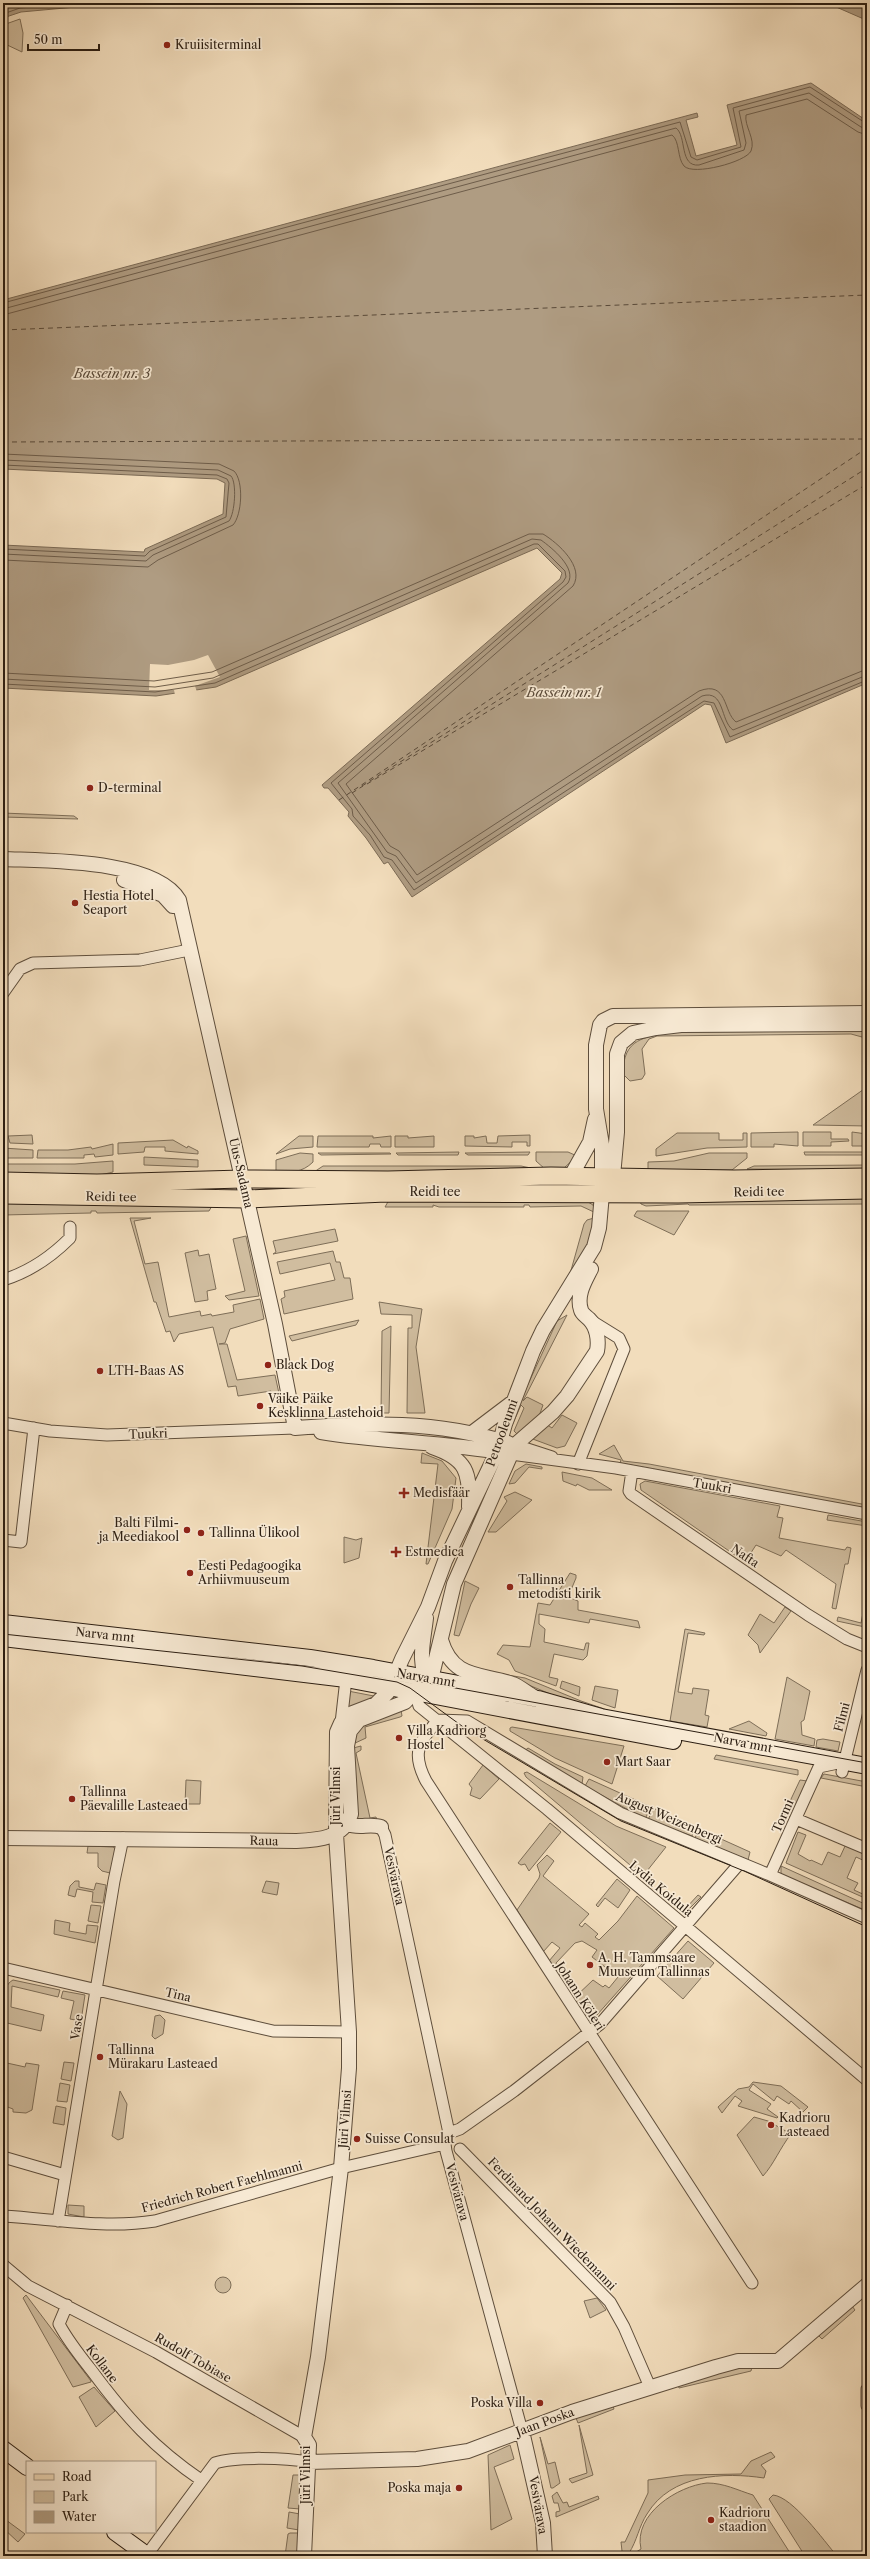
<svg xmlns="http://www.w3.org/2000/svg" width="870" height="2559" font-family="'Libre Caslon Text',serif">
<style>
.green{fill:#d0bd9f;stroke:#7e6e58}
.water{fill:#af9c82;stroke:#7b6a55}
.pier{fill:#f2ddbc}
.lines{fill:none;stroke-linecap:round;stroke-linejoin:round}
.shore{stroke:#6e5d4a;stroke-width:1}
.ferry{stroke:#5a4a39;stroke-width:1;stroke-dasharray:5 4;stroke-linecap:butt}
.minor-casing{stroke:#5e4e3c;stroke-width:13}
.tertiary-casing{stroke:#5e4e3c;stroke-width:16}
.secondary-casing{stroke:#2c1e12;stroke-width:18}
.primary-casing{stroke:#2c1e12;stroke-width:19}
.minor{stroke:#f7e9d3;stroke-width:11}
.tertiary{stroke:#f7e9d3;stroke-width:14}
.secondary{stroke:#f7e9d3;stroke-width:16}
.primary{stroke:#f2ddbc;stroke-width:17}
.tram{stroke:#2c1e12;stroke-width:1}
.poi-dot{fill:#8f2418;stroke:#f7e9d3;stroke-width:1.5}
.labels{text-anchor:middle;stroke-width:3.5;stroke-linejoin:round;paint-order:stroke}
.poi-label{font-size:12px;fill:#2c1e12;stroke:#f7e9d3;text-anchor:start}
.street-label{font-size:12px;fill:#2c1e12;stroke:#f7e9d3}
.water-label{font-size:13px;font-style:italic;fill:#5a4a39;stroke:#f7e9d3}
</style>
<rect width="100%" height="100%" fill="#f2ddbc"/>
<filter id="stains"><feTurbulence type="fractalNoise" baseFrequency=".005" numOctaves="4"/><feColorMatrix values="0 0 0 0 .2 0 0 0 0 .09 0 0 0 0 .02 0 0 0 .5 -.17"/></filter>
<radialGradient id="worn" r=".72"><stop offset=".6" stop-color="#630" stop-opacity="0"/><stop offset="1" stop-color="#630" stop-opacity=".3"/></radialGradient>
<path class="green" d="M20 19 23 33 22 52 3 43V25Z
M3 813 74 816 78 819 3 817Z
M867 1031V1042L862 1037 851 1034 657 1036 649 1039 642 1049 645 1074 642 1079 630 1081 623 1074C623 1038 644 1037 675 1032Z
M867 1087V1126L813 1125Z
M798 1132V1146L774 1144V1147H751V1133Z
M803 1132H831V1139H848L849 1141 831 1142V1146H803Z
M852 1132 867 1134V1146H852Z
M677 1133H719V1140H743V1133H747V1147L707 1148 656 1156V1149Z
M32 1135 33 1144 10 1143 8 1136Z
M530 1135V1146H527V1142H512V1147L465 1146V1136H474V1138L486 1136 487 1143H497L498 1136Z
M299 1136H313V1147L290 1149 276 1154Z
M318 1136H373V1138L391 1136V1147H381L380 1144H370L369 1147H317Z
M395 1136H408V1138L434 1136V1147H395Z
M173 1140 187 1148 188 1146 198 1151V1154L165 1151V1147H145L144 1152 118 1154V1143Z
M113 1144V1155L95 1157 94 1154 84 1155V1158H37L38 1150H68L91 1147 92 1149Z
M3 1148 33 1150V1158H3Z
M459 1152 458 1155H398L396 1153Z
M530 1152 528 1155H468L465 1153Z
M536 1152H568L577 1156 564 1168 545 1169 536 1161Z
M804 1152H867V1155H805Z
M300 1153 313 1154V1162C302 1173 291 1172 276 1173V1160Z
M318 1153H390L391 1154 321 1155Z
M709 1153H747V1158L732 1170H648V1162L674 1161Z
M144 1157 198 1160V1167L144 1165Z
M113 1161V1172L96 1176 3 1175V1164H75Z
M867 1165V1170L747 1169 754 1166Z
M323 1166H521L531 1168 417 1173 314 1172Z
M867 1197V1204L689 1205 688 1204 646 1206 641 1204 640 1201Z
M389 1200 588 1202 593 1205 596 1213 581 1206 530 1207 529 1205H524V1207H439L433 1205V1207H385Z
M3 1201 212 1206 209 1211 97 1213 96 1211H91V1213L3 1215Z
M637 1211H689L674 1235 634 1216Z
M130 1218H151L134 1221 145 1264 158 1262 169 1317 200 1311 201 1316 211 1314 212 1316 234 1312 233 1305 260 1299 264 1319 230 1329 225 1343 219 1344H227L237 1380 275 1375 280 1398 272 1399 271 1391 238 1396 236 1386 228 1387 213 1327 179 1334 174 1342 170 1331 166 1332 156 1302H154Z
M594 1218V1235L570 1274 584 1224 587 1220Z
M335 1229 338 1241 273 1254 276 1252 273 1241Z
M246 1236 259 1296 229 1300 225 1296 245 1291 233 1239Z
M198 1250 199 1256 209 1254 216 1289 207 1291 208 1300 195 1302 185 1253Z
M333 1251 336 1262H340L344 1278H350L353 1299 284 1314 281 1299 285 1297 284 1291 335 1280 330 1263 280 1274 277 1262Z
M379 1302 422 1309 416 1347 425 1413H407L408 1328H412V1315L381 1314Z
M567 1315 523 1401 527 1397 543 1405 538 1419 517 1434 514 1431 524 1408 521 1405 510 1430 524 1393 557 1321Z
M359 1320 356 1325 292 1341 289 1336Z
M391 1326 389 1413H381L382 1331Z
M562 1415 577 1423 565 1446 557 1448 530 1438 546 1424 552 1428Z
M614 1445 623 1461 649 1464 867 1505V1509L620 1463 621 1460 599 1454Z
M422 1453 442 1461 456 1478 452 1509 428 1564H426L438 1464 421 1463Z
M526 1464 542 1467V1469L529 1467 515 1483 509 1484 515 1471Z
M562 1472 592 1478 612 1490H589L577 1484 576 1486 563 1481Z
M645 1481 780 1506 777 1517 783 1518 779 1538 845 1550 847 1547 851 1548 848 1564H845L836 1609 832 1608 836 1584 786 1550 781 1556 756 1545 745 1562 641 1490 640 1484Z
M515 1492 532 1500 496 1532H488L507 1501 504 1497Z
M828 1515 867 1522V1526L827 1520Z
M344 1537 356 1540 362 1538 359 1558 344 1563Z
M570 1573 576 1575V1578L568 1597 578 1601V1610L638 1621 640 1628 590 1619 589 1623 539 1614V1624L545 1629 544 1642 584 1650 586 1643H589L587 1656 583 1660 554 1654 549 1677 558 1679 556 1686 515 1671 509 1660 497 1654 503 1645 530 1647 538 1603 550 1605Z
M465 1581 479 1588 471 1604 459 1636 454 1635Z
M785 1607 791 1611 760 1653 758 1645 748 1635 760 1614 774 1623Z
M864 1608 867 1609 865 1627 837 1621 838 1617 861 1623Z
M685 1629 705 1633 704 1635 688 1633 678 1692 692 1694 693 1688 709 1690 705 1715 709 1716 707 1727 670 1721Z
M502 1674 525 1678 581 1701 613 1712 589 1710Z
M787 1677 810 1691 804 1720 801 1722 802 1735 815 1739 814 1746 775 1739Z
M562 1681 580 1687 579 1696 560 1688Z
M595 1686 618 1690 615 1708 592 1700Z
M348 1691 379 1697 347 1711Z
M401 1710 402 1716 400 1717 365 1727 366 1738 353 1744C353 1722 385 1716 401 1710Z
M749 1721 767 1733 766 1736 729 1729Z
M512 1727 624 1746 612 1784 555 1758 510 1731V1728Z
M823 1739 840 1742 838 1751 816 1747 817 1740Z
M361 1746V1750L356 1753 370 1818 376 1817 377 1820 358 1821 357 1818 353 1748Z
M528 1748 555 1764 583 1777 582 1784 523 1752Z
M716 1755 798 1770V1775L714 1759Z
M483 1765 499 1779 480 1799 470 1795 472 1788 469 1784Z
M527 1772 616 1826 666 1847 643 1876 526 1777 524 1773Z
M824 1774 867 1782V1787L821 1778Z
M589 1779 651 1807 645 1819 585 1786Z
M186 1780 201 1781 200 1804H185Z
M800 1780 807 1781 791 1817 784 1814Z
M653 1808 696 1827 692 1836 648 1820Z
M550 1823 561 1832 529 1871 525 1864 521 1865 518 1863Z
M699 1829 750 1852 748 1860 695 1838Z
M798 1832 806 1835 798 1854 810 1861 811 1860 822 1865 828 1852 840 1857 846 1844 867 1853V1862L856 1857 847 1878 858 1883 854 1890 867 1896V1899L786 1863Z
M88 1846 113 1847 116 1849 110 1873 102 1871 98 1867V1853H87Z
M547 1855 554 1861 543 1876 589 1914 579 1925 582 1927 585 1923 598 1934 595 1937 599 1940 618 1921 637 1896 674 1928 589 2024 573 1999 593 1980 603 1987 605 1985 609 1988 618 1977 592 1957 597 1950 582 1941 575 1943 556 1963 561 1974 558 1976 549 1961 560 1948 552 1942 543 1952 517 1910 539 1878 540 1874 537 1865Z
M781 1866 867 1905V1911L781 1874Z
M617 1879 630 1890 618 1908 605 1898 598 1907 596 1905Z
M75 1881H79V1887L94 1890 96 1883 106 1885 103 1903 92 1902 93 1892 77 1889 75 1897 68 1895 70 1886Z
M266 1881 279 1883 277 1895 262 1892Z
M666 1891 686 1908 698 1895 701 1897 686 1912 666 1895Z
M91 1905 101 1906 98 1923 88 1921Z
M55 1920 70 1923 69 1931 86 1934 87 1925 98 1926 95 1943 54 1934Z
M688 1941 714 1963 683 1999 657 1976Z
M13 1980 60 1990 58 1997 12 1986 11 2007 44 2015 41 2031 3 2022C3 2009 0 1987 13 1980Z
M63 1991 85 1995 81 2021 70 2019 74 2001 61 1998Z
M160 2015 165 2020 163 2034 155 2039 152 2036 155 2016Z
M64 2062 74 2063 71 2081 61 2079Z
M7 2063 25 2067 26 2063 39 2065 32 2110 26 2113 13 2112V2109L5 2106 3 2103Z
M753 2082 781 2086 808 2107 803 2112 791 2101 789 2104 777 2096 774 2101 753 2084 749 2090 771 2104 767 2109 778 2117 777 2118 738 2106 742 2101 735 2096 722 2113 718 2107 738 2089 749 2087Z
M60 2083 70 2085 67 2102 57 2101Z
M120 2091 127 2104 123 2138 118 2140 112 2136Z
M56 2106 66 2108 64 2125 53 2123Z
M754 2117 768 2121 791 2134C780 2148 774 2164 763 2176L737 2135Z
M68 2205 84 2206V2217L68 2214Z
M215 2285a8 8 0 1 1 16 0a8 8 0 1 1-16 0Z
M26 2295 91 2381V2382L73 2387 23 2298Z
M597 2298 606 2310 590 2318 584 2301Z
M852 2306 855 2310 822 2339 818 2335Z
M752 2367 751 2371 679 2388 678 2385 732 2369Z
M94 2387 115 2411 96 2427 79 2397Z
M613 2406 614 2409 578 2423 576 2418Z
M579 2425 593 2475 572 2483 569 2479 587 2473Z
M540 2437 548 2464 555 2462 560 2483 553 2488H551Z
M510 2445 514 2459 494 2467 512 2519 491 2530 488 2455Z
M771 2452 775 2457 761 2465 766 2471 764 2478C724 2472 671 2474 647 2514 639 2526 637 2541 629 2553L625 2554 622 2551 621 2542H625L648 2493V2480L685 2475 741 2474 751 2461Z
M293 2475H303L300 2509 288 2508Z
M707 2483C724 2483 737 2490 753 2495L792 2556H634L633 2554 641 2549C633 2514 678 2486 707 2483Z
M557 2492 563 2503 567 2502 569 2507 598 2496 599 2499 556 2517V2512L560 2511 558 2503H554L552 2496Z
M773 2495C793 2497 824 2541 837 2556H805L769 2499Z
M289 2512 300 2514 299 2530 287 2528Z
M6 2520 25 2534 18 2542 3 2528Z
M290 2533H299L298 2556H285L288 2534Z"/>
<path class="water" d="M3 3H116L98 7H76L21 12 3 18Z
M827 3H867V21L866 20Z
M811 83 867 121V683L726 743 711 705 705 704 412 897 388 862 384 864 366 838 348 816 349 812 328 788H324L322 785 560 579 562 573 537 548 216 687 156 696 3 688V545L144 552 145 549 223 514 225 483 217 479 3 469V300L697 113 698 117 686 120 696 156 737 145 727 105Z"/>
<path class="pier" d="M208 655 220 677 195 686 197 692 175 695 174 690H149L150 664 168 665 194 660Z"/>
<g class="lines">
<path class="shore" d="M3 14 20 8 74 3
M3 303 680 122 691 157 697 160 741 147 733 108 810 87 867 124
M3 309 676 128C687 136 679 167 699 165L744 150 746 143 739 111 809 93 861 127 867 129
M3 315 672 135C680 141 677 158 684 166 693 176 746 162 751 151 756 139 744 126 746 115L807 99 858 132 867 135
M3 454 219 464 234 471C244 481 242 515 233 525L158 560 148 567 3 560
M3 460 218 470 231 476C237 483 235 513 229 521L153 555 146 561 3 554
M3 465 217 475 227 479 229 483 226 517 150 551 145 556 3 549
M3 673 154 681 212 672 529 534H543C558 543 585 567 573 586L346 784 390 846 399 851 417 875 699 691C728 680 723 712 736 722L867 669
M3 679 155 687 213 678 532 539 541 540C552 548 577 568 568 583L338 783 387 852 396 856 416 883 702 696C725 689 720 721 733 730L867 675
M3 684 155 692 215 683 534 544H538L565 571 566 577 563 582 331 783 352 809 353 816 370 835 384 857 392 860 414 890 704 701 714 703 730 737 867 680"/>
<path class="ferry" d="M3 330 867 295
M3 442 867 439
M367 784 867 484
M362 786 867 468
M352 793 363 786
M339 800 867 448"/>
<defs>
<path id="minor" d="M3 993 20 969 33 963 140 960 189 950
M3 1280C29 1272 51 1257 70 1238V1227
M3 1423 50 1431 107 1435 295 1428
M515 1445 552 1457
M511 1454 616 1468 867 1514
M578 1464 624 1349 619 1338 590 1320
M632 1471 629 1491 631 1494 808 1615 847 1639 867 1647
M3 1540 21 1542 34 1428
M415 1692 419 1706 547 1809 867 2080
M438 1720C419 1743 411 1752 426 1781L752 2283
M438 1720 467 1721 620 1813 770 1875 867 1918
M341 1723 346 1679
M842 1772 867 1670
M796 1819 867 1849
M381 1827 385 1835 449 2133 445 2144 446 2151 522 2431
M770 1875 819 1767 838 1763
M3 1968 273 2031 349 2032
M449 2133 460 2129 514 2091 600 2024 740 1863
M460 2149 610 2302 624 2327 650 2387
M3 2157 65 2175
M3 2216C54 2219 104 2229 155 2221L341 2168 445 2144
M58 2221 114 1881 123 1838
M3 2265 28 2286 156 2352 304 2437
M67 2305 59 2324C68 2341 80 2356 92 2371 126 2417 154 2448 201 2480
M867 2389V2406
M146 2556 215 2463C236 2456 287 2458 309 2462"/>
<path id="tertiary" d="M3 859C46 861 155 859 179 900L275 1324 295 1428
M124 880 163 895 173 906
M571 1176 590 1142 595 1119
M612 1187 617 1132V1054L621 1043 633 1033 656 1028 681 1025 867 1024
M295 1428C370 1423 435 1420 508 1443
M321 1432C382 1442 444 1442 505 1453
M472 1433 513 1402
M432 1447C467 1459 470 1472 469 1507
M426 1618C424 1638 416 1666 430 1683
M441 1640C453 1680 481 1673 513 1684 520 1687 527 1693 534 1697
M348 1824C359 1829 370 1823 381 1827
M3 1838 296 1841C318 1840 343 1839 351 1814L347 1746 350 1731 359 1720 405 1702 433 1671 454 1584 515 1445 553 1412 567 1396 597 1351C599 1340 597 1327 589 1319 586 1316 582 1314 581 1310 576 1295 585 1281 591 1269
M522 2431 543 2523 545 2556
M309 2462 417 2459 468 2451 572 2412 716 2367 738 2361H778L867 2285
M304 2556 309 2445 304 2437 318 2357 341 2168 349 2068V2032L336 1834 337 1732 341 1723 350 1714 376 1704 388 1692 402 1659 428 1607 445 1561 497 1452 505 1424 533 1351 543 1330 594 1247 599 1228 602 1194V1145L596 1109V1045L600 1025 603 1021 613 1016 867 1013"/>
<path id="secondary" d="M3 1623 310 1658 373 1668 538 1699 601 1717 867 1766
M3 1638 346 1679 673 1741
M3 2449 27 2467
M115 2532 148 2556"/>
<path id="primary" d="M3 1181 97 1183 242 1179 388 1180 551 1176 734 1179 867 1177
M3 1195 247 1199 386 1193 678 1194 867 1190"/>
</defs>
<use href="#minor" class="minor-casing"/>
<use href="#tertiary" class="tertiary-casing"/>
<use href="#secondary" class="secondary-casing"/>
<use href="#primary" class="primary-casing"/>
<use href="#minor" class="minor"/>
<use href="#tertiary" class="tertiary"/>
<use href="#secondary" class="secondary"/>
<use href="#primary" class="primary"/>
<path class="tram" d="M3 1634 302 1666 397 1682 410 1688 466 1729 621 1821 744 1871 867 1927
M395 1677 867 1763"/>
</g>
<g class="poi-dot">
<circle cx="167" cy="45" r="4"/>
<circle cx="90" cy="788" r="4"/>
<circle cx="75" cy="903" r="4"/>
<circle cx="268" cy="1365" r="4"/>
<circle cx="100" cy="1371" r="4"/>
<circle cx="260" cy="1406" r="4"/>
<path d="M402 1487h4v4h4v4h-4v4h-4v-4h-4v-4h4z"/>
<circle cx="187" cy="1530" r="4"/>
<circle cx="201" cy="1533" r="4"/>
<path d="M394 1546h4v4h4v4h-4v4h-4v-4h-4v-4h4z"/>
<circle cx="190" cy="1573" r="4"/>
<circle cx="510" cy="1587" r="4"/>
<circle cx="399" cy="1738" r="4"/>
<circle cx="607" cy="1762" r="4"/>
<circle cx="72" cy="1799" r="4"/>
<circle cx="590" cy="1965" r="4"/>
<circle cx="100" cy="2057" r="4"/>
<circle cx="771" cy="2125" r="4"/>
<circle cx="357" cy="2139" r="4"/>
<circle cx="540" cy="2403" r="4"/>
<circle cx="459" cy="2488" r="4"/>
<circle cx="711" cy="2520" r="4"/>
</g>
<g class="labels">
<g class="poi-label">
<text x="175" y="49">Kruiisiterminal</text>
<text x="98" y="792">D-terminal</text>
<text x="83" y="900">Hestia Hotel<tspan x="83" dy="14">Seaport</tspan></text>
<text x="276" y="1369">Black Dog</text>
<text x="108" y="1375">LTH-Baas AS</text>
<text x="268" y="1403">Väike Päike<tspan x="268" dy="14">Kesklinna Lastehoid</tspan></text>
<text x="413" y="1497">Medisfäär</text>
<text x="179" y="1527" text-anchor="end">Balti Filmi-<tspan x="179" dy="14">ja Meediakool</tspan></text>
<text x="209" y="1537">Tallinna Ülikool</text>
<text x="405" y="1556">Estmedica</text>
<text x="198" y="1570">Eesti Pedagoogika<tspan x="198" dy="14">Arhiivmuuseum</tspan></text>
<text x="518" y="1584">Tallinna<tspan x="518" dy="14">metodisti kirik</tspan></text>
<text x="407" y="1735">Villa Kadriorg<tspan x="407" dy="14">Hostel</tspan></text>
<text x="615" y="1766">Mart Saar</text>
<text x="80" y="1796">Tallinna<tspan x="80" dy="14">Päevalille Lasteaed</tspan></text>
<text x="598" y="1962">A. H. Tammsaare<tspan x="598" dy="14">Muuseum Tallinnas</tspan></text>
<text x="108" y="2054">Tallinna<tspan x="108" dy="14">Mürakaru Lasteaed</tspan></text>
<text x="779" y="2122">Kadrioru<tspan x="779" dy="14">Lasteaed</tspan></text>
<text x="365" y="2143">Suisse Consulat</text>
<text x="532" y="2407" text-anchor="end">Poska Villa</text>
<text x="451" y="2492" text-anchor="end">Poska maja</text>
<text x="719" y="2517">Kadrioru<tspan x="719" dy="14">staadion</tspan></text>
</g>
<g class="street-label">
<text transform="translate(241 1173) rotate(77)" y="4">Uus-Sadama</text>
<text x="435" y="1196">Reidi tee</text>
<text transform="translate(759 1192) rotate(-1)" y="4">Reidi tee</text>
<text transform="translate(111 1197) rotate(1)" y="4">Reidi tee</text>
<text transform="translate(502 1433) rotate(-70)" y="4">Petrooleumi</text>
<text transform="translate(148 1434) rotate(-2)" y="4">Tuukri</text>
<text transform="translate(712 1486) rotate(10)" y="4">Tuukri</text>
<text transform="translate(745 1556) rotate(34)" y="4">Nafta</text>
<text transform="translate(105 1635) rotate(6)" y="4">Narva mnt</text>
<text transform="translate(426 1678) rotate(10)" y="4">Narva mnt</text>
<text transform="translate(842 1717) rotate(-75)" y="4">Filmi</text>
<text transform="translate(743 1743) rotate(11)" y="4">Narva mnt</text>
<text transform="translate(336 1796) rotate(-90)" y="4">Jüri Vilmsi</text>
<text transform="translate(783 1816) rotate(-66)" y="4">Tormi</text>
<text transform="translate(669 1818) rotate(23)" y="4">August Weizenbergi</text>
<text transform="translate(264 1841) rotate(1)" y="4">Raua</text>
<text transform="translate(394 1876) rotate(78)" y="4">Vesivärava</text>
<text transform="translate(661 1889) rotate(40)" y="4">Lydia Koidula</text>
<text transform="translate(178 1995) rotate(13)" y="4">Tina</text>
<text transform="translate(580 1996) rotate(57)" y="4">Johann Köleri</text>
<text transform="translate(77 2027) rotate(-81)" y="4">Vase</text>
<text transform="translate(345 2119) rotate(-86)" y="4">Jüri Vilmsi</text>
<text transform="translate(222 2187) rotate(-15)" y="4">Friedrich Robert Faehlmanni</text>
<text transform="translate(457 2192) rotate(75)" y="4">Vesivärava</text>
<text transform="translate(552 2224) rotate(46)" y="4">Ferdinand Johann Wiedemanni</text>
<text transform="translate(193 2358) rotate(30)" y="4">Rudolf Tobiase</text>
<text transform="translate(102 2364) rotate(53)" y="4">Kollane</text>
<text transform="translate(545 2422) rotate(-20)" y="4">Jaan Poska</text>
<text transform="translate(306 2475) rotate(-90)" y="4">Jüri Vilmsi</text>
<text transform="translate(538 2505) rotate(80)" y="4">Vesivärava</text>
</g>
<g class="water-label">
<text x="112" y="378">Bassein nr. 3</text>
<text x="564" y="697">Bassein nr. 1</text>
</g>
</g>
<rect width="870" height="2559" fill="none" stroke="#f2ddbc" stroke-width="16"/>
<rect x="4" y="4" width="862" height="2551" fill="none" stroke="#2c1e12" stroke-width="2"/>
<rect x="8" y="8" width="854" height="2543" fill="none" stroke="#2c1e12"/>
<rect x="26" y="2461" width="130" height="72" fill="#f7e9d3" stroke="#a69886"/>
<rect x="34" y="2474" width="20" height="6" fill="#f2ddbc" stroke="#a69886"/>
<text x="62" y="2481" font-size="12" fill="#2c1e12">Road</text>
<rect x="34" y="2491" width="20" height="12" fill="#d0bd9f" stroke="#a69886"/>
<text x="62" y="2501" font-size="12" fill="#2c1e12">Park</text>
<rect x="34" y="2511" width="20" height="12" fill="#af9c82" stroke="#a69886"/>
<text x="62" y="2521" font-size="12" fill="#2c1e12">Water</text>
<path d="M28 44v6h71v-6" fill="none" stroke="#2c1e12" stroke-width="2"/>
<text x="34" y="44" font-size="12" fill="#2c1e12" stroke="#f7e9d3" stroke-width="3" paint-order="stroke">50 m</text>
<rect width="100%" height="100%" filter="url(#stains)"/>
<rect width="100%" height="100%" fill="url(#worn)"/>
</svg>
